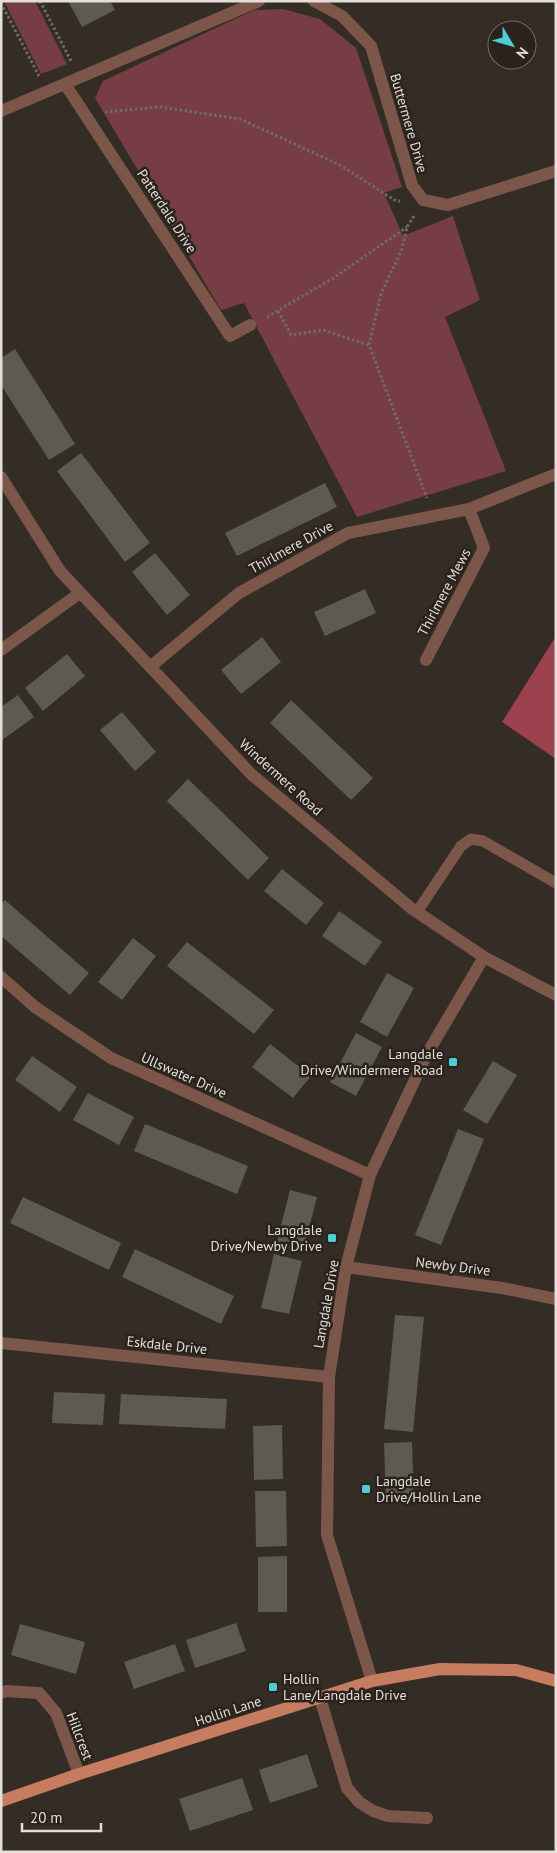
<svg xmlns="http://www.w3.org/2000/svg" width="557" height="1853" font-family="'PT Sans',sans-serif">
<style>
.green{fill:#763e44}
.forest{fill:#9c424e}
.building{fill:#5d5a50}
.lines{fill:none;stroke-linecap:round;stroke-linejoin:round}
.path{stroke:#706a63;stroke-width:3;stroke-dasharray:2.5 2.5;stroke-linecap:butt}
.service{stroke:#7c5749;stroke-width:11}
.minor{stroke:#7c5749;stroke-width:12}
.primary{stroke:#c77c60;stroke-width:12}
.poi-dot{fill:#52cbd9;stroke:#2a231c;stroke-width:2}
.labels{text-anchor:middle;stroke-width:5;stroke-linejoin:round;paint-order:stroke}
.street-label{font-size:14px;fill:#e3ded9;stroke:#2a231c}
.poi-label{font-size:14px;fill:#e3ded9;stroke:#2a231c;text-anchor:end}
</style>
<rect width="100%" height="100%" fill="#342d25"/>
<path class="green" d="M4 1H35L67 64 41 74Z
M283 9 320 19 356 48 402 187 384 193 403 236 453 216 480 300 445 317 506 471 357 517 244 303 221 310 95 98 103 81 254 10Z"/>
<path class="forest" d="M556 636V759L502 722Z"/>
<path class="building" d="M68 1H110L115 10 82 27Z
M15 349 75 444 49 460 1 385V358Z
M81 453 150 543 125 562 57 471Z
M325 483 337 507 237 556 225 533Z
M155 553 190 595 167 615 132 572Z
M365 589 376 613 325 636 314 612Z
M262 637 281 662 241 694 221 670Z
M67 654 85 676 43 711 25 688Z
M18 695 34 717 1 741V707Z
M291 700 373 778 351 800 270 723Z
M122 712 156 752 135 771 100 730Z
M188 779 269 858 248 880 167 801Z
M282 869 324 903 306 925 264 891Z
M5 900 89 973 70 995 1 936V904Z
M339 911 382 942 365 966 322 936Z
M133 938 156 956 122 1000 98 982Z
M187 942 274 1010 254 1034 167 966Z
M387 973 414 988 387 1037 360 1022Z
M356 1033 382 1047 356 1096 330 1082Z
M270 1044 311 1076 293 1098 252 1067Z
M32 1056 77 1087 60 1112 15 1080Z
M493 1061 517 1075 487 1124 463 1110Z
M88 1093 134 1117 119 1145 73 1120Z
M145 1124 248 1166 237 1194 134 1151Z
M458 1129 484 1139 441 1245 415 1235Z
M290 1190 317 1197 303 1251 276 1245Z
M23 1197 121 1243 109 1270 10 1223Z
M135 1249 234 1296 221 1324 122 1277Z
M274 1254 302 1261 289 1314 261 1308Z
M395 1315 424 1317 413 1432 384 1429Z
M54 1392 105 1394 103 1425 52 1423Z
M121 1394 227 1399 225 1429 119 1424Z
M282 1425 283 1479 254 1480 253 1426Z
M412 1442 414 1502 386 1503 384 1443Z
M255 1491H286L287 1546 256 1547Z
M287 1556V1612H258V1557Z
M236 1623 246 1651 195 1668 186 1640Z
M20 1624 85 1642 76 1674 11 1655Z
M175 1644 185 1671 134 1689 124 1662Z
M307 1754 318 1787 270 1803 259 1770Z
M242 1778 253 1810 190 1831 179 1799Z"/>
<g class="lines">
<path class="path" d="M40 1 71 61
M1 3 39 76
M105 112 161 107 240 119 340 165 396 201H400
M414 216 407 227 402 249 381 294 369 345 427 498
M278 311 291 335 323 330 369 345
M267 317 332 279 407 227"/>
<path class="service" d="M417 912 461 846 471 839 483 841 556 883"/>
<path class="minor" d="M314 1 342 16 371 46 412 185 423 200 448 205 556 171
M65 84 230 336 250 325
M1 111 259 1
M1 477 60 571 251 774 411 908 484 957 556 995
M1 650 80 593
M426 660 484 548 469 509
M150 667 239 593 348 533 469 509 556 474
M1 977 35 1007 111 1058 370 1175
M346 1267 502 1288 556 1299
M1 1343 329 1377
M372 1681 327 1535 329 1377 346 1267 370 1175 427 1054 484 957
M1 1693 6 1691 39 1693 56 1713 79 1774
M320 1698 347 1788 359 1802 373 1811 388 1816 427 1818"/>
<path class="primary" d="M1 1801 79 1774 372 1681 440 1669 516 1670 556 1681"/>
</g>
<g class="poi-dot">
<rect x="448" y="1057" width="10" height="10" rx="2.5"/>
<rect x="327" y="1233" width="10" height="10" rx="2.5"/>
<rect x="361" y="1484" width="10" height="10" rx="2.5"/>
<rect x="268" y="1682" width="10" height="10" rx="2.5"/>
</g>
<g class="labels">
<g class="street-label">
<text transform="translate(409 123) rotate(74)" y="5">Buttermere Drive</text>
<text transform="translate(167 211) rotate(57)" y="5">Patterdale Drive</text>
<text transform="translate(291 547) rotate(-29)" y="5">Thirlmere Drive</text>
<text transform="translate(444 592) rotate(-62)" y="5">Thirlmere Mews</text>
<text transform="translate(281 777) rotate(42)" y="5">Windermere Road</text>
<text transform="translate(184 1075) rotate(24)" y="5">Ullswater Drive</text>
<text transform="translate(453 1266) rotate(7)" y="5">Newby Drive</text>
<text transform="translate(326 1304) rotate(-80)" y="5">Langdale Drive</text>
<text transform="translate(167 1345) rotate(6)" y="5">Eskdale Drive</text>
<text transform="translate(228 1711) rotate(-18)" y="5">Hollin Lane</text>
<text transform="translate(80 1736) rotate(69)" y="5">Hillcrest</text>
</g>
<g class="poi-label">
<text x="443" y="1059">Langdale<tspan x="443" dy="16">Drive/Windermere Road</tspan></text>
<text x="322" y="1235">Langdale<tspan x="322" dy="16">Drive/Newby Drive</tspan></text>
<text x="376" y="1486" text-anchor="start">Langdale<tspan x="376" dy="16">Drive/Hollin Lane</tspan></text>
<text x="283" y="1684" text-anchor="start">Hollin<tspan x="283" dy="16">Lane/Langdale Drive</tspan></text>
</g>
</g>
<rect width="557" height="1853" fill="none" stroke="#e3ded9" stroke-width="5"/>
<g transform="translate(512 45) rotate(128)"><circle r="24" fill="#2a231c" stroke="#746e68"/>
<path d="M0-4L9 19L0 12L-9 19Z" fill="#52cbd9"/>
<text y="-8" font-size="14" font-weight="bold" text-anchor="middle" fill="#e3ded9">N</text>
</g>
<path d="M22 1823v8h79v-8" fill="none" stroke="#e3ded9" stroke-width="2.5"/>
<text x="30" y="1823" font-size="15" fill="#e3ded9" stroke="#2a231c" stroke-width="4" paint-order="stroke">20 m</text>
</svg>
